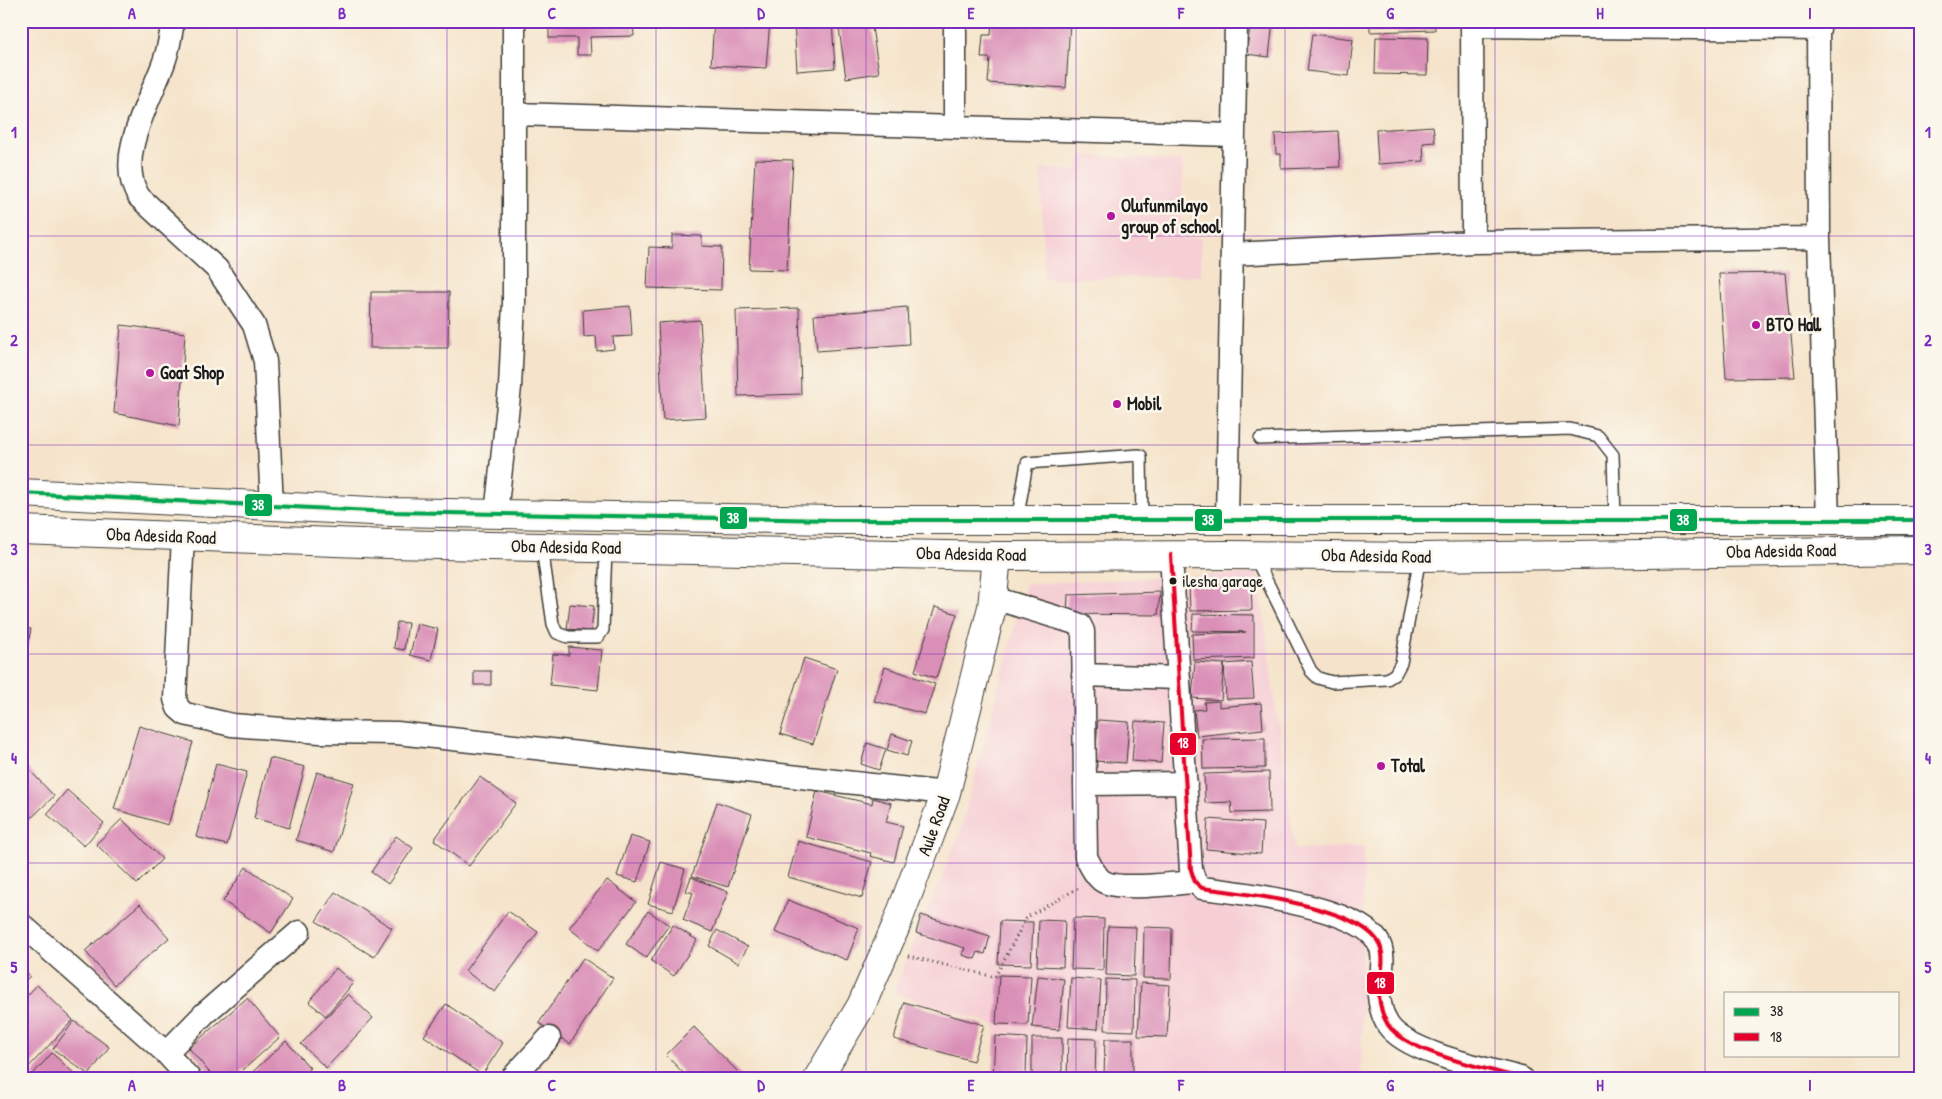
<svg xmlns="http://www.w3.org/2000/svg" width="1942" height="1099" font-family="'Patrick Hand',sans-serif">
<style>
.built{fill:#f6cfd5}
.building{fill:#da8fb7}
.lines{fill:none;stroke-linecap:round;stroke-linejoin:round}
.lane-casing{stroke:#3d3a36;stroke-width:14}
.street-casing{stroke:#3d3a36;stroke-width:25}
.secondary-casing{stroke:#3d3a36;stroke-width:30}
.primary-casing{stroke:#3d3a36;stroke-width:30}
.path{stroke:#3d3a36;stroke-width:3;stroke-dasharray:1 4;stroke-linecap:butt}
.lane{stroke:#fff;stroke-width:11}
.street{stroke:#fff;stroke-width:22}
.secondary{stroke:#fff;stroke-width:28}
.primary{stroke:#fff;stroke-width:28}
.bus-1-casing{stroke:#fbf7ec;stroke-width:8}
.bus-2-casing{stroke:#fbf7ec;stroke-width:8}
.bus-1{stroke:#00a651;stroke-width:4}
.bus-2{stroke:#e4002b;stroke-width:4}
.grid{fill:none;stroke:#7b2cbf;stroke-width:1;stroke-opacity:0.55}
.poi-dot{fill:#b5179e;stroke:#fbf7ec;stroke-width:2}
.bus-dot{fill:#1c1c1c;stroke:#fbf7ec;stroke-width:2}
.labels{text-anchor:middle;stroke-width:5;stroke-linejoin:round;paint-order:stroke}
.bus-label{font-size:17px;fill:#1c1c1c;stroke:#fbf7ec;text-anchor:start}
.poi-label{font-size:18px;font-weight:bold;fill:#1c1c1c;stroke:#fbf7ec;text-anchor:start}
.street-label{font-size:18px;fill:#1c1c1c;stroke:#fbf7ec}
.line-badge{stroke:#fbf7ec;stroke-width:2}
.badge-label{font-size:14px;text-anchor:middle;font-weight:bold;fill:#fff}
.neatline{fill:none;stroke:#7b2cbf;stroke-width:2}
.grid-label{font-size:16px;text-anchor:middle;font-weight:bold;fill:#7b2cbf}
</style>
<rect width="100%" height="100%" fill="#fbf7ec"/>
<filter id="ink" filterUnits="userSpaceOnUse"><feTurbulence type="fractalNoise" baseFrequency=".02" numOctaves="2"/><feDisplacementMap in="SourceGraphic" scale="10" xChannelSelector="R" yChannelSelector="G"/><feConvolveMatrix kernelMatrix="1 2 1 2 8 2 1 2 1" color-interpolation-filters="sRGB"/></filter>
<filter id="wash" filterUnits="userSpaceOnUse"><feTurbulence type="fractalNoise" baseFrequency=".0096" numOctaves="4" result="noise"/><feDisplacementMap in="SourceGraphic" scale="20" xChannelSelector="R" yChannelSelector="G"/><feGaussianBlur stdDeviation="1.12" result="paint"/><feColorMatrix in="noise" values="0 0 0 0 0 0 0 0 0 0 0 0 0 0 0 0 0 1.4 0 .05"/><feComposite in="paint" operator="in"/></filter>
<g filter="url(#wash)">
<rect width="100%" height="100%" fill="#f5e4cb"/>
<path class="built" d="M1083 155 1183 161 1181 237 1201 238V276L1044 279 1041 168 1076 171Z
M1258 573 1295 850 1364 846 1361 1078H997L995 1025 893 993 960 832 1026 584Z"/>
<g id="blocks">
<path class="building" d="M549 21H633L634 36 590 37 591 55H577V38H549Z
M714 21H770L766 68 711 65Z
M811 21H832L835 68 797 71 794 22Z
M838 21H871L879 73 846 78Z
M992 21H1070L1066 88 988 83 990 58H981L983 35H991Z
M1251 21H1273L1269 57 1246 54Z
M1370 21H1435V30L1370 32Z
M1312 34 1353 39 1349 76 1307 71Z
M1376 37 1428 38 1427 75 1375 74Z
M1433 126 1435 142 1423 143 1424 161 1378 164 1376 130Z
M1338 131 1340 167 1281 169V154H1276L1275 134Z
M755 159 793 160 787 270 749 269Z
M672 235 702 236V246L722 247 721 290 647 288 649 247 672 248Z
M1785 273 1795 377 1726 378 1719 274Z
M371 292H449L448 348H370Z
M630 306 632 336 613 337 614 349 597 351 596 336 584 337 583 310Z
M907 307 909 344 817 351 814 315Z
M799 308 801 394 738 396 736 310Z
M700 320 706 417 663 420 658 323Z
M121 325 185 333 179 426 114 413Z
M1251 582 1252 610 1190 611 1189 584Z
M1160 592 1158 615 1067 614 1068 595Z
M570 604 594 606 591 631 567 629Z
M935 607 957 614 936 678 915 671Z
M1193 614 1254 615V658L1193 660 1192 634 1246 632 1192 631Z
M397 622 408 623 404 650 394 648Z
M417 624 438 629 431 660 410 655Z
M21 627 31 629 22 672H21Z
M569 647 602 650 598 690 550 685 553 654 569 655Z
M804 658 837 669 813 744 780 734Z
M1195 662 1224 664 1221 700 1192 698Z
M1251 662 1254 698 1226 699 1224 664Z
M885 667 935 684 925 714 874 701Z
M474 671H491V685H474Z
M1219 701V707L1261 703 1263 729 1197 736 1194 710 1205 709 1204 702Z
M1098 720 1129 722 1126 763 1095 761Z
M1135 721 1164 723 1161 763 1132 761Z
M139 726 193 742 168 825 114 809Z
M892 734 912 741 907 756 887 750Z
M1265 738V768L1203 769 1202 739Z
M867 743 886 749 879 770 861 764Z
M270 758 305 767 289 828 254 818Z
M21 761 54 796 21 828Z
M216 764 247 772 227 845 196 837Z
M317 772 354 783 334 852 296 840Z
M1269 772 1270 812 1232 813 1231 802 1205 803 1204 774Z
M480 777 516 803 469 866 434 840Z
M67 790 104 823 84 846 47 814Z
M817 791 872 804 873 798 891 803 886 822 903 826 894 862 870 856 871 853 806 837Z
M717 802 752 814 728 887 692 876Z
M122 819 162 859 137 884 96 844Z
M1208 819 1263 823 1261 854 1206 849Z
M396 836 413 848 388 884 371 872Z
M630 836 650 842 637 882 617 876Z
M798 841 872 862 862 898 788 877Z
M661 862 685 869 673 911 648 904Z
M246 867 293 899 271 933 223 901Z
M691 877 728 892 712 932 683 920 693 893 686 891Z
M607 880 636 902 598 951 569 928Z
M335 892 392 928 374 957 316 921Z
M788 900 859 928 847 960 775 932Z
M140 904 169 938 114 985 85 951Z
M508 911 538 932 495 992 465 971Z
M648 911 669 925 646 958 626 944Z
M921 915 990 936 985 954 978 952 975 959 962 955 965 948 916 933Z
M1073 918 1104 919 1103 970 1071 969Z
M1039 920 1065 921 1063 967 1037 966Z
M1000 921 1033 922 1031 965 998 964Z
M673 925 697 940 674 976 651 961Z
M1108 926 1136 927 1134 976 1106 975Z
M1144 927 1172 928 1171 979 1143 978Z
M717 930 748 947 738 963 709 946Z
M583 958 613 978 570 1044 539 1023Z
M21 968 30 976 21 985Z
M336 968 353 983 326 1016 309 1002Z
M999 975 1031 976 1028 1025 996 1024Z
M1038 976 1064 979 1059 1030 1032 1027Z
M1071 978 1101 980 1098 1029 1068 1027Z
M1106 979 1135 980 1134 1031 1105 1030Z
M1141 983 1170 985 1167 1037 1138 1036Z
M37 985 73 1020 21 1075V1002Z
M348 994 373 1018 326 1068 301 1044Z
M247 998 280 1037 234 1078H214L189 1048Z
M904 1002 984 1025 973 1061 894 1039Z
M446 1004 503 1043 482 1075 424 1036Z
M74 1021 109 1047 89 1075 53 1049Z
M694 1027 744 1078H688L666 1055Z
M995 1036 1027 1038 1026 1078H993Z
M1032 1038H1062V1078H1032Z
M1068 1038 1096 1039 1095 1078H1067Z
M1105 1039H1133V1078H1104Z
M286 1041 310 1068 298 1078H246Z
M52 1053 79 1078H36L32 1075Z"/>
</g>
</g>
<g filter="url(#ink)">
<use href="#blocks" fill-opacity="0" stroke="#3d3a36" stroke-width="1"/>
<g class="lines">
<defs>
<path id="lane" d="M1260 439 1570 429 1598 436 1613 455 1615 519
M1017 521 1027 463 1139 455 1141 456 1142 520
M542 548 553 624 557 633 568 637H598L603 630 606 548
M1255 557 1311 671 1318 678 1332 682 1387 679 1395 674 1401 663 1420 557"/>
<path id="street" d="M173 21C171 34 169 47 165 59 152 99 113 157 139 197L217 269 254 325 265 361 272 506
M955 21V127
M1472 21 1473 242
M1818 21 1819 238 1828 521
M1472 26 1819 29
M515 114 1233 135
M1232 254 1473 242 1819 238
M496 514 510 387 514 303V21
M1227 520 1236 21
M183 537 175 699 178 708 185 714 232 725 320 732 397 733 946 793
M1171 555 1191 870 1195 882 1202 888C1243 893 1353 906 1377 940 1388 955 1379 979 1379 996 1380 1006 1383 1017 1388 1025 1407 1053 1488 1069 1521 1078
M994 598 1072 622 1080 625 1083 631 1086 857C1090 865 1094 874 1101 880 1116 892 1174 883 1195 882
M1083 675 1179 678
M1085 784 1186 783
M21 924 166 1053 189 1078
M166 1053 204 1014 299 932
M512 1078 549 1038"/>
<path id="secondary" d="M818 1078 861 1006 896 926 946 793 992 607 997 556"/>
<path id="primary" d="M21 493 391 512 832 520H1921
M21 530 388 544 997 556 1232 555 1420 557 1921 550"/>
</defs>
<use href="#lane" class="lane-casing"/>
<use href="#street" class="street-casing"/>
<use href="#secondary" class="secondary-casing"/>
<use href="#primary" class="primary-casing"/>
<path class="path" d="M908 956 995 977 1027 917 1080 887"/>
<use href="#lane" class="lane"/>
<use href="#street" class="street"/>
<use href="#secondary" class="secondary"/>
<use href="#primary" class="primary"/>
<defs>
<path id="bus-1" d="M21 493 391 512 832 520H1921"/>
<path id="bus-2" d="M1171 555 1191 870 1195 882 1202 888C1243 893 1353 906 1377 940 1388 955 1379 979 1379 996 1380 1006 1383 1017 1388 1025 1407 1053 1488 1069 1521 1078"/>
</defs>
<use href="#bus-1" class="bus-1-casing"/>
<use href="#bus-2" class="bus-2-casing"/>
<use href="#bus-1" class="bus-1"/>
<use href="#bus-2" class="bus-2"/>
</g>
</g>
<path class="grid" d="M237 21V1078M447 21V1078M656 21V1078M866 21V1078M1076 21V1078M1285 21V1078M1495 21V1078M1705 21V1078M21 236H1921M21 445H1921M21 654H1921M21 863H1921"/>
<g class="poi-dot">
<circle cx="1111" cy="216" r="5"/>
<circle cx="1756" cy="325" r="5"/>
<circle cx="150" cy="373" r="5"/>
<circle cx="1117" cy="404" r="5"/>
<circle cx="1381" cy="766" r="5"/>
</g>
<circle class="bus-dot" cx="1173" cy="581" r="4.5"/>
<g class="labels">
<g class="bus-label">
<text x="1182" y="587">ilesha garage</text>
</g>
<g class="poi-label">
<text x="1121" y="212">Olufunmilayo<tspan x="1121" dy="21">group of school</tspan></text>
<text x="1766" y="331">BTO Hall</text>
<text x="160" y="379">Goat Shop</text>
<text x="1127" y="410">Mobil</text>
<text x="1391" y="772">Total</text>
</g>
<g class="street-label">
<text transform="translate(161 536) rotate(2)" y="6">Oba Adesida Road</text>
<text transform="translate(566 547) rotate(1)" y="6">Oba Adesida Road</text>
<text transform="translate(1781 551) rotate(-1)" y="6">Oba Adesida Road</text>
<text transform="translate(971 554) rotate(1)" y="6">Oba Adesida Road</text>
<text transform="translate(1376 556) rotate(1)" y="6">Oba Adesida Road</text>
<text transform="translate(934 826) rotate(-70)" y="6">Aule Road</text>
</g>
</g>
<g class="line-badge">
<rect x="244" y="493" width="29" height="24" rx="5" fill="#00a651"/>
<rect x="719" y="506" width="29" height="24" rx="5" fill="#00a651"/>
<rect x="1194" y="508" width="29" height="24" rx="5" fill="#00a651"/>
<rect x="1669" y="508" width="29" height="24" rx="5" fill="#00a651"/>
<rect x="1169" y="732" width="28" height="24" rx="5" fill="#e4002b"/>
<rect x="1366" y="971" width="29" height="24" rx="5" fill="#e4002b"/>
</g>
<g class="badge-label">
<text x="258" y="510">38</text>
<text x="733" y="523">38</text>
<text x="1208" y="525">38</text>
<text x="1683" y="525">38</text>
<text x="1183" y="748">18</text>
<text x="1380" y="988">18</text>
</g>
<rect width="1942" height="1099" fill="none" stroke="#fbf7ec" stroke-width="55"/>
<rect x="1724" y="992" width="175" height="65" fill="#fbf7ec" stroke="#a29f99"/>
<rect x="1734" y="1008" width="25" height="8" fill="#00a651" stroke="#a29f99"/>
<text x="1770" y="1016" font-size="15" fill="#1c1c1c">38</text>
<rect x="1734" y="1033" width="25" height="8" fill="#e4002b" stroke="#a29f99"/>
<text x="1770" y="1042" font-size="15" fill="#1c1c1c">18</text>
<rect x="28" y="28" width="1886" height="1044" class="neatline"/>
<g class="grid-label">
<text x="132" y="19">A</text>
<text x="342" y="19">B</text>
<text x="552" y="19">C</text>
<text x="761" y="19">D</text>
<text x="971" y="19">E</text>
<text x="1181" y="19">F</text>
<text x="1390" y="19">G</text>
<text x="1600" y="19">H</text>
<text x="1810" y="19">I</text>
<text x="14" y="138">1</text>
<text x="1928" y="138">1</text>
<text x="14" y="346">2</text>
<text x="1928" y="346">2</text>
<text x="14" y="555">3</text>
<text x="1928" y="555">3</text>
<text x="14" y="764">4</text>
<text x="1928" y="764">4</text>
<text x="14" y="973">5</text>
<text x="1928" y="973">5</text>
<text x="132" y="1091">A</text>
<text x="342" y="1091">B</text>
<text x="552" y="1091">C</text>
<text x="761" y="1091">D</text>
<text x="971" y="1091">E</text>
<text x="1181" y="1091">F</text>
<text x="1390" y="1091">G</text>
<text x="1600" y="1091">H</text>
<text x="1810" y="1091">I</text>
</g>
</svg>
